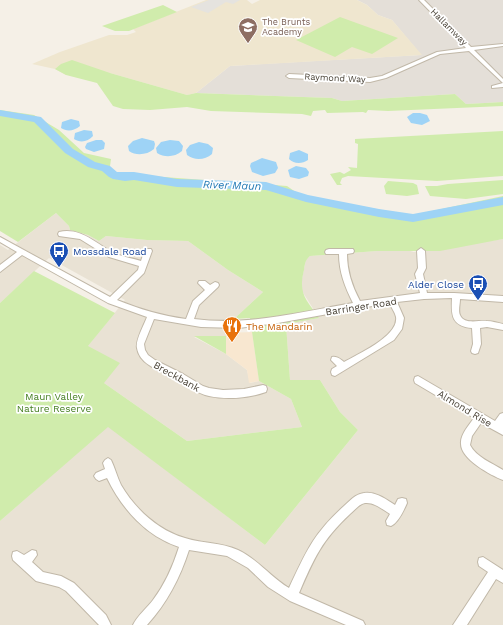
<svg xmlns="http://www.w3.org/2000/svg" width="503" height="625" font-family="'Work Sans',sans-serif">
<style>
.residential{fill:#e9e2d4}
.commercial{fill:#f8e7d0}
.industrial{fill:#e4dfd8}
.education{fill:#efe6cf}
.green{fill:#d0ecac}
.parking{fill:#e5e3df}
.water{fill:#9ed3f6}
.lines{fill:none;stroke-linecap:round;stroke-linejoin:round}
.river{fill:#9ed3f6;fill-rule:evenodd}
.minor-casing{stroke:#c1b8a8;stroke-width:2}
.minor{fill:#fff;fill-rule:evenodd}
.labels{text-anchor:middle;stroke-width:3.5;stroke-linejoin:round;paint-order:stroke}
.far-education-label{font-size:9px;fill:#785e54;stroke:#fff;text-anchor:start}
.far-street-label{font-size:9px;fill:#484135;stroke:#fff}
.transit-label{font-size:10px;fill:#164399;stroke:#fff;text-anchor:start}
.street-label{font-size:10px;fill:#484135;stroke:#fff}
.food-label{font-size:10px;fill:#c56008;stroke:#fff;text-anchor:start}
.park-label{font-size:10px;fill:#478023;stroke:#fff}
.water-label{font-size:11px;font-style:italic;fill:#237ab5;stroke:#fff}
</style>
<rect width="100%" height="100%" fill="#f5f0e7"/>
<path class="residential" d="M56 213 69 226 70 230 88 235 99 241 106 236 147 240 188 241 228 270 263 292 234 319H227L226 336 194 337 226 354 247 370 250 383 259 381 291 399 302 427 187 441 104 383 87 347 125 300 49 258 0 303V245L8 250Z
M503 239V625H0V521L108 426 265 545 358 430 340 412 320 380H290L286 324 319 318 302 291V279L306 259 310 256 377 251 406 250 414 252Z"/>
<path class="commercial" d="M252 332 259 381 249 383 247 370 226 354V333Z"/>
<path class="industrial" d="M357 0H503V102L466 104 455 94 342 101 332 98 196 93 230 66 421 55 392 20 378 15 367 5Z"/>
<path class="education" d="M206 0H247L252 4 260 0H357L367 5 378 15 392 20 422 55 230 66 196 93 187 95 110 73 66 75 55 69 32 64 60 52 109 35H127L136 32 133 29Z"/>
<path class="green" d="M163 5 177 12 129 31H115L102 26Z
M340 17 398 38 372 54 352 47 335 57 296 40Z
M72 60 110 73 187 95 196 93 332 98 342 101 455 94 466 104 503 102V106L388 111 368 110 366 113 363 112 327 113 325 110 313 111 311 116 302 114 211 111 187 107 150 110 123 109 113 106 97 83 66 75 55 69 61 64Z
M0 110 34 115 59 130 84 153 111 159 109 173 287 186 300 195 403 214H418L503 196V239L440 251H377L310 256C305 260 305 264 304 270 298 294 306 299 319 318L286 324 290 380H320L340 412 358 430 265 545 108 427 0 521V303L34 271 115 313 88 346 120 363 104 383 187 441 302 427 291 399 259 381 250 318 234 319 263 292 228 270 188 241 147 240 106 236 99 241 88 235 70 230 69 226 56 213 18 242 0 231Z
M503 131V176L437 181 348 176 342 178 340 183 342 185H337L330 174 340 172 344 174 351 170 348 167 357 168 358 144 355 143V139Z
M503 180V194L466 199 430 196 425 186H437L448 184Z
M388 181 413 183 417 185 419 194 407 196 386 194 384 186Z
M194 336H226V354Z"/>
<path class="parking" d="M209 0H240L233 4 226 2 208 13 191 7Z"/>
<path class="water" d="M413 113H420L427 115 430 121 422 125 411 123 407 117Z
M71 119 79 121 80 126C74 131 67 132 61 128L62 122Z
M84 130 92 131 93 136C88 142 80 143 74 139L75 133Z
M142 138 154 141 155 144 154 149C147 155 136 156 129 151L128 146 133 141Z
M96 140H102L105 143 104 149 94 152 86 149 85 147 87 143Z
M170 140 179 141 183 146 182 151C175 157 165 158 157 153L156 148 161 142Z
M199 142 208 144 213 148 212 154C205 160 195 161 187 155L186 150 190 145Z
M299 150 308 154V160C302 164 294 164 289 159L290 153Z
M262 158 276 162 278 168 275 173 263 176 252 172 250 166 251 163Z
M296 166 306 168 309 172 308 176 299 179 290 177 288 170Z"/>
<g class="lines">
<path class="river" d="M0 110 41 117 73 149 95 162 110 166 117 172H134L177 179 266 182 308 195 379 209 413 214 503 197V205L413 222 379 217 306 202 266 190 177 187 134 180 125 181 113 179 109 177 102 171 88 167 65 153 34 122 0 116Z"/>
<defs>
<path id="minor" d="M419 0H424L471 47 503 44V46L474 50 503 79V87L492 88V86L503 83 469 51 440 54 386 78 370 82 289 78 286 76 289 74 370 78 382 76 437 52 466 48Z
M59 232C81 227 96 244 114 253 122 257 132 258 141 261L145 249H151L152 251 144 273 117 300C139 309 162 316 186 319L193 301 205 290 198 283 199 281H205L210 285 215 282 218 283 219 285 218 287 199 305 194 319C248 326 300 312 353 303 345 287 339 272 339 254H326L325 252 326 250 329 249H353L354 251 353 253 347 254C347 271 352 286 360 301L420 293 415 274 418 268 417 251 421 248 425 251 426 268 423 274 427 293H454L503 296V302L460 299C460 304 458 311 460 315 464 325 479 320 487 321 492 321 498 323 503 324V330L487 327 480 328 481 344 478 353 475 354 472 353 471 351 473 344 472 328C452 326 451 316 452 298L424 299 397 302 404 318 402 329 394 340 335 376 332 375 331 372 332 369 337 366 331 360 332 357C337 356 340 359 344 362 358 354 399 336 396 317 395 312 391 307 389 303L278 323 239 328 201 327 154 319 144 344 145 350 148 355 155 360 183 374 203 386 209 388 223 390 244 389 263 385 266 386 267 389 266 392C249 398 227 400 209 396 196 393 187 385 176 379 167 374 157 371 149 365 143 361 138 355 137 348 135 341 144 325 147 317L108 303 22 255 0 272V265L17 252 0 242V237L110 297 138 270 139 266 109 257 80 239 59 236 58 234Z
M418 376 495 421 500 414 503 413V435L481 423 472 436 470 445C476 457 492 463 503 470V480C490 475 461 459 461 444 460 435 469 425 474 418L415 383 414 380 415 377Z
M108 458 111 460C115 468 117 477 121 485 135 509 159 531 185 538 204 544 220 542 238 550 259 560 270 577 289 588 306 552 313 534 344 506 350 501 355 494 364 493 375 491 386 499 395 505L398 499 402 498 406 499 407 503C404 510 398 523 391 526L387 525 386 521 390 514C382 509 374 502 365 503 359 504 355 510 350 514 322 540 314 558 299 593L363 621 365 625H346L290 601 268 587 248 568 227 556 189 550C180 578 167 603 147 625H133C137 616 147 608 153 600 165 584 173 566 179 547 146 536 122 509 107 478L99 481 96 479 94 476 96 473 105 469 103 463 105 460Z
M32 550 36 551 37 555 32 562 43 572 61 576 74 583 106 615 111 625H99L66 591 59 587 36 581 13 560 12 556 13 552 17 551 24 555Z
M483 557 503 570V583L496 579 467 625H453L488 572 479 566 478 562 479 558Z"/>
</defs>
<use href="#minor" class="minor-casing"/>
<use href="#minor" class="minor"/>
</g>
<defs>
<symbol id="school-pin" viewBox="-11 -11 22 30"><path d="M0 17L-7.5 6A9.5 9.5 0 1 1 7.5 6Z" fill="#8d6e63" stroke="#fff"/><path d="M0-5L7-2L0 1L-7-2ZM-4 1L0 2.5L4 1V4Q0 6-4 4Z" fill="#fff"/></symbol>
<symbol id="bus-pin" viewBox="-11 -11 22 30"><path d="M0 17L-7.5 6A9.5 9.5 0 1 1 7.5 6Z" fill="#1a4fb4" stroke="#fff"/><path d="M-5-6H5V4H4V6H2V4H-2V6H-4V4H-5ZM-3.5-4V0h7V-4ZM-3.5 1.2v1.5H-2V1.2ZM2 1.2v1.5H3.5V1.2Z" fill="#fff"/></symbol>
<symbol id="restaurant-pin" viewBox="-11 -11 22 30"><path d="M0 17L-7.5 6A9.5 9.5 0 1 1 7.5 6Z" fill="#e8710a" stroke="#fff"/><path d="M-5-6h1v4h1v-4h1v4h1v-4h1v5L-1.5 .5V6h-2V.5L-5-1ZM5-6V6H3V1.5H1.5Q1.5-4 5-6Z" fill="#fff"/></symbol>
</defs>
<g fill-rule="evenodd">
<use href="#school-pin" x="237" y="16" width="22" height="30"/>
<use href="#bus-pin" x="48" y="240" width="22" height="30"/>
<use href="#bus-pin" x="467" y="273" width="22" height="30"/>
<use href="#restaurant-pin" x="221" y="315" width="22" height="30"/>
</g>
<g class="labels">
<g class="far-education-label">
<text x="262" y="25">The Brunts<tspan x="262" dy="10">Academy</tspan></text>
</g>
<g class="far-street-label">
<text transform="translate(449 27) rotate(45)" y="3">Hallamway</text>
<text transform="translate(335 78) rotate(3)" y="3">Raymond Way</text>
</g>
<g class="transit-label">
<text x="73" y="255">Mossdale Road</text>
<text x="464" y="288" text-anchor="end">Alder Close</text>
</g>
<g class="street-label">
<text transform="translate(361 306) rotate(-9)" y="4">Barringer Road</text>
<text transform="translate(177 376) rotate(29)" y="4">Breckbank</text>
<text transform="translate(465 408) rotate(31)" y="4">Almond Rise</text>
</g>
<g class="food-label">
<text x="246" y="330">The Mandarin</text>
</g>
<g class="park-label">
<text x="54" y="400">Maun Valley<tspan x="54" dy="12">Nature Reserve</tspan></text>
</g>
<g class="water-label">
<text transform="translate(232 185) rotate(2)" y="4">River Maun</text>
</g>
</g>
</svg>
